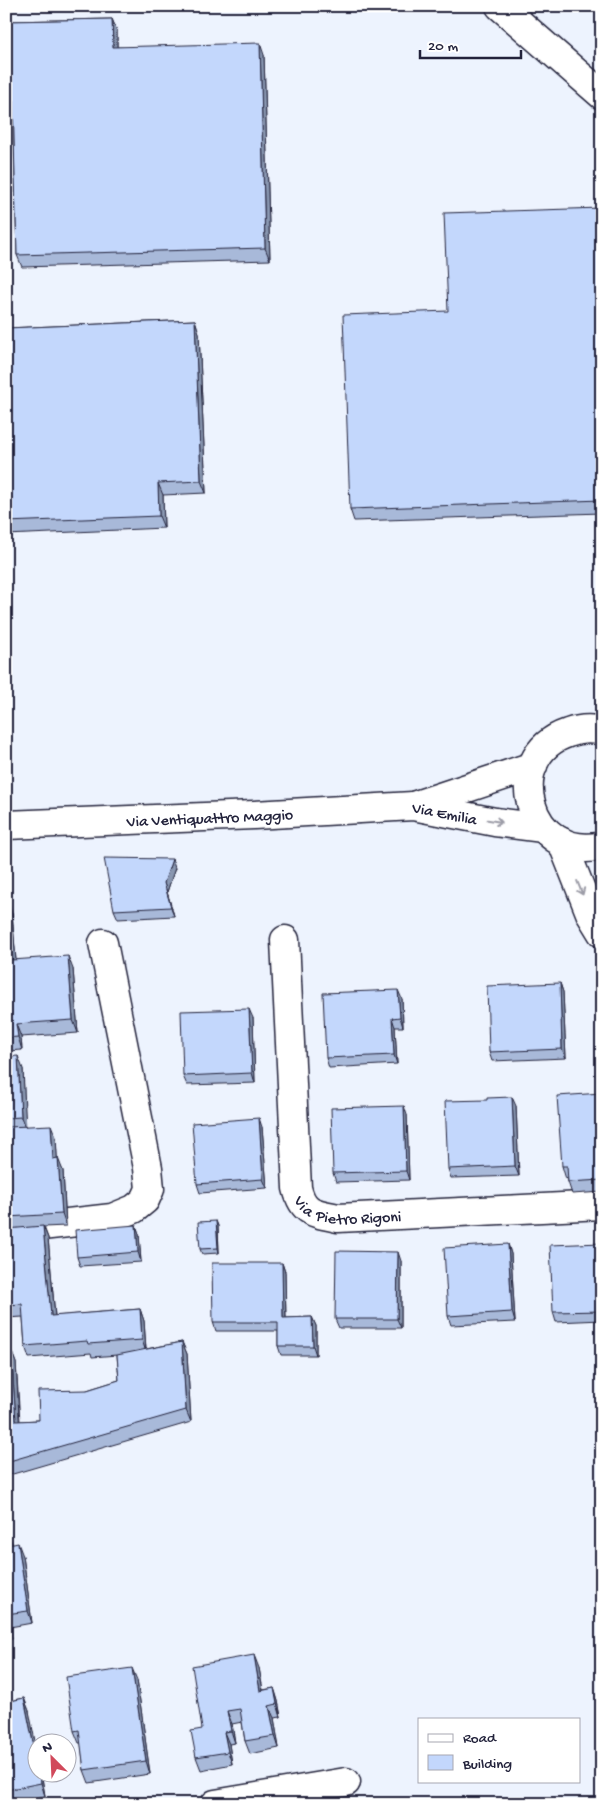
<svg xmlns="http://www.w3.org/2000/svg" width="608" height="1810" font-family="'Gochi Hand',sans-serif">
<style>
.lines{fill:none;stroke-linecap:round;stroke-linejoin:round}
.street-casing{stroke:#22223b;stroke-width:31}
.secondary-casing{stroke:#22223b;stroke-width:31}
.street{stroke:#fff;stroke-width:28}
.secondary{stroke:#fff;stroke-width:28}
.wall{fill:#a8b9d9;stroke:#22223b}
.shaded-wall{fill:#8896b0;stroke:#22223b}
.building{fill:#c3d7fc;stroke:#22223b}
.oneway{stroke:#9c9ca7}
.labels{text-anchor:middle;stroke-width:5;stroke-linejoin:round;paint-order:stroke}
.street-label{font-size:16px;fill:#22223b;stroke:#fff}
</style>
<rect width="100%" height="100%" fill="#edf3fe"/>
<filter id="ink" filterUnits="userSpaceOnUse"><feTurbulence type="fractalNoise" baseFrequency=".02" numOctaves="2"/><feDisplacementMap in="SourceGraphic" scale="10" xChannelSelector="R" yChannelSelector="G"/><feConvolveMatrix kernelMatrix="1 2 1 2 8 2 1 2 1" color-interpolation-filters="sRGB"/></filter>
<g filter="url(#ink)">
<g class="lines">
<defs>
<g id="street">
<path d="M500 6 602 95"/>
<path id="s1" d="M285 940 297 1188C303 1213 314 1213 338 1218L602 1205"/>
<path d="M6 1230 112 1218 134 1209 145 1200 150 1189 148 1168 103 943"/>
<path d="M215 1804 346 1782"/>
</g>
<g id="secondary">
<path d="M602 731C590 728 579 729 568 733 499 756 528 863 602 846"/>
<path d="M416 805 533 766"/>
<path id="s2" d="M6 825 254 815 413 806 495 822 543 828"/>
<path d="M562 842 591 915 602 933"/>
</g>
</defs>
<use href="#street" class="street-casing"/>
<use href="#secondary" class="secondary-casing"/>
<use href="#street" class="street"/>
<use href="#secondary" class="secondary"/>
</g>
<path class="wall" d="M112 19 117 31V47L264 55 270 260 22 267 17 255 13 114H6V21Z
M602 208V513L354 521 350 509 448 311Z
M195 320 199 333 206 493 163 495 164 528 6 535V328Z
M175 868 167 892 174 916 118 919 114 910Z
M6 901H8L12 914 16 960 73 969 78 1033 21 1037 22 1050 6 1051Z
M560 983 563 992 566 1058 492 1061 489 1052Z
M402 999 403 1027H395L397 1064 329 1068 326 1058Z
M253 1018 255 1083 187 1085 183 1076Z
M6 1057 23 1069 25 1126 56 1137 57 1158 63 1171 66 1226 44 1227 48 1238 55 1316 140 1309 144 1321 146 1349 182 1342 187 1354 191 1422 6 1476V1350H11L16 1363 20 1421 39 1420 87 1390 119 1380 117 1355 92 1357 91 1353 29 1358 25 1346 23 1317 6 1318Z
M602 1093V1192L572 1194 568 1182 567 1178 566 1179 562 1166Z
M516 1106 519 1176 451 1178 448 1169Z
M407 1115 409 1180 336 1182 333 1173Z
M262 1127 267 1188 200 1193 197 1184Z
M216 1221 218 1226 219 1253 202 1254 200 1249Z
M136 1225 139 1234 141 1262 80 1266 77 1257Z
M602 1243V1320L556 1322 553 1312Z
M508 1244 511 1254 515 1322 451 1325 448 1316Z
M401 1261V1328H339L335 1319Z
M282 1263 285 1272 286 1318 312 1317 316 1326V1355H281L278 1346V1331H216L213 1322Z
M6 1530 12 1544 23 1556 32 1623 10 1627 12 1639 6 1640Z
M259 1668 263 1690 274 1688 278 1701 281 1717 274 1718 279 1748 250 1754 245 1741 242 1722 232 1724 235 1743 229 1744 232 1764 201 1770 196 1757 202 1729Z
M137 1680 150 1774 89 1783 84 1770 81 1743H79L74 1731Z
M24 1698 29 1711 38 1772H41L45 1796 6 1803V1702Z"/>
<path class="shaded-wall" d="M112 19 117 31V59L113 47Z
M260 43 264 55 270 260 265 248Z
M195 320 199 333 206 493 201 481Z
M158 483 163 495 164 528 159 516Z
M172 859 175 868 167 892 174 916 164 883Z
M8 901 12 914 17 973 12 960Z
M68 956 73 969 78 1033 73 1020Z
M560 983 563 992 566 1058 562 1049Z
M398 990 402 999 403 1027 400 1017Z
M249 1009 253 1018 255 1083 252 1073Z
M392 1018 395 1027 397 1064 394 1055Z
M16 1024 21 1037 22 1050 18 1037Z
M18 1056 23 1069 26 1130 21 1117Z
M512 1097 516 1106 519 1176 515 1166Z
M404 1106 407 1115 409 1180 406 1171Z
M259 1118 262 1127 267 1188 263 1179Z
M51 1125 56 1137 58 1171 53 1159Z
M58 1158 63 1171 66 1226 62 1214Z
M216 1221 218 1226 219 1253 218 1248Z
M136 1225 139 1234 141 1262 138 1252Z
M43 1226 48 1238 56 1329 51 1316Z
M508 1244 511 1254 515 1322 512 1312Z
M398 1252 401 1261V1328L397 1319Z
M282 1263 285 1272 286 1327 283 1318Z
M140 1309 144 1321 146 1352 142 1340Z
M312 1317 316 1326V1355L313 1346Z
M182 1342 187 1354 191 1422 186 1410Z
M11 1350 16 1363 20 1434 16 1421Z
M7 1530 12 1543 14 1557 9 1545Z
M18 1543 23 1556 32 1623 28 1611Z
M6 1617 10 1627 12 1639 7 1626Z
M254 1655 259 1668 265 1703 260 1691Z
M132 1668 137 1680 150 1774 146 1761Z
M274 1688 278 1701 281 1717 277 1704Z
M24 1698 29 1711 38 1756V1767Z
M269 1706 274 1718 279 1748 275 1736Z
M227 1711 232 1724 235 1743 231 1731Z
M224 1732 229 1744 232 1764 228 1752Z
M39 1772H41L45 1796 41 1783Z"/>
<path class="building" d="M112 19 113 47 260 43 265 248 17 255 13 101H6V21Z
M602 208V500L350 509 343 315 448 311 444 213Z
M195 320 201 481 158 483 159 516 6 522V328Z
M104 858 172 859 164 883 171 907 114 910Z
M6 901H8L12 960 68 956 73 1020 16 1024 18 1037 6 1038Z
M560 983 562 1049 489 1052 487 986Z
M398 990 400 1017 392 1018 394 1055 326 1058 323 993Z
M249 1009 252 1073 183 1076 181 1011Z
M18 1056 21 1117 6 1118V1057Z
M602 1093V1180L568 1182 567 1166H562L557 1096Z
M512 1097 515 1166 448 1169 445 1101 487 1100V1098Z
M404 1106 406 1171 333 1173 331 1108Z
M259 1118 263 1179 197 1184 192 1123Z
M6 1120H7L8 1127 51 1125 53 1159 58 1158 62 1214 6 1217Z
M216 1221 218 1248 200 1249 198 1222Z
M136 1225 138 1252 77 1257 75 1230Z
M43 1226 51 1316 140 1309 142 1340 88 1344 87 1341 25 1346 22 1304 6 1305V1229Z
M602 1243V1311L553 1312 550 1245Z
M508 1244 512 1312 448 1316 444 1248Z
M336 1251 398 1252 397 1319H335Z
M212 1263H282L283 1318 312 1317 313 1346H278V1322H213Z
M182 1342 186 1410 6 1462V1350H11L16 1421 39 1420 38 1391 87 1390 119 1380 117 1355Z
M6 1530H7L9 1545 18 1543 28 1611 6 1614Z
M254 1655 260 1691 274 1688 277 1704 269 1706 275 1736 245 1741 240 1709 227 1711 231 1731 224 1732 228 1752 196 1757 191 1731 202 1729 192 1666Z
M132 1668 146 1761 84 1770 79 1730 74 1731 66 1677Z
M24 1698 38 1767V1772H39L41 1783 6 1790V1702Z"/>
<defs><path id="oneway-shaft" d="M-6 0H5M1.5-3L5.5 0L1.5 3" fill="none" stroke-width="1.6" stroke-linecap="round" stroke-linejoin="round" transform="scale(1.25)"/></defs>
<g class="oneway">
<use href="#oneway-shaft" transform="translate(495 821) rotate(9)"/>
<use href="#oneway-shaft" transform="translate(580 888) rotate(68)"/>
</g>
</g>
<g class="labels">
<g class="street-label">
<text dy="6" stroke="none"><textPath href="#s2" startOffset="440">Via Emilia</textPath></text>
<text dy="6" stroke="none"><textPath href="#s2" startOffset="204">Via Ventiquattro Maggio</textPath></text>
<text dy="6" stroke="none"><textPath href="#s1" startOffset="312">Via Pietro Rigoni</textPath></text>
</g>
</g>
<rect width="608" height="1810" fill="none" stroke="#fff" stroke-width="25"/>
<rect x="12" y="12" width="583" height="1785" fill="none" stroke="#22223b" stroke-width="2" filter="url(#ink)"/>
<rect x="418" y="1718" width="162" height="65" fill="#ffffff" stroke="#a7a7b1"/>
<rect x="428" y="1734" width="25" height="8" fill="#ffffff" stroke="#a7a7b1"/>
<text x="463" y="1742" font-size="15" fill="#22223b">Road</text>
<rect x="428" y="1755" width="25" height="15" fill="#c3d7fc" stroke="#a7a7b1"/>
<text x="463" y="1768" font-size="15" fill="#22223b">Building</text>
<g transform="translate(52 1758) rotate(336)"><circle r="24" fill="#ffffff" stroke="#a7a7b1"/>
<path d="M0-4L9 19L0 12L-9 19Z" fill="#d1495b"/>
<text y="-8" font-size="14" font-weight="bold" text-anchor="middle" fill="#22223b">N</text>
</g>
<path d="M420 50v8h101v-8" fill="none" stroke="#22223b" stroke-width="2.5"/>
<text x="428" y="50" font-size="15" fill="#22223b" stroke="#ffffff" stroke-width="4" paint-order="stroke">20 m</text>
</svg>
